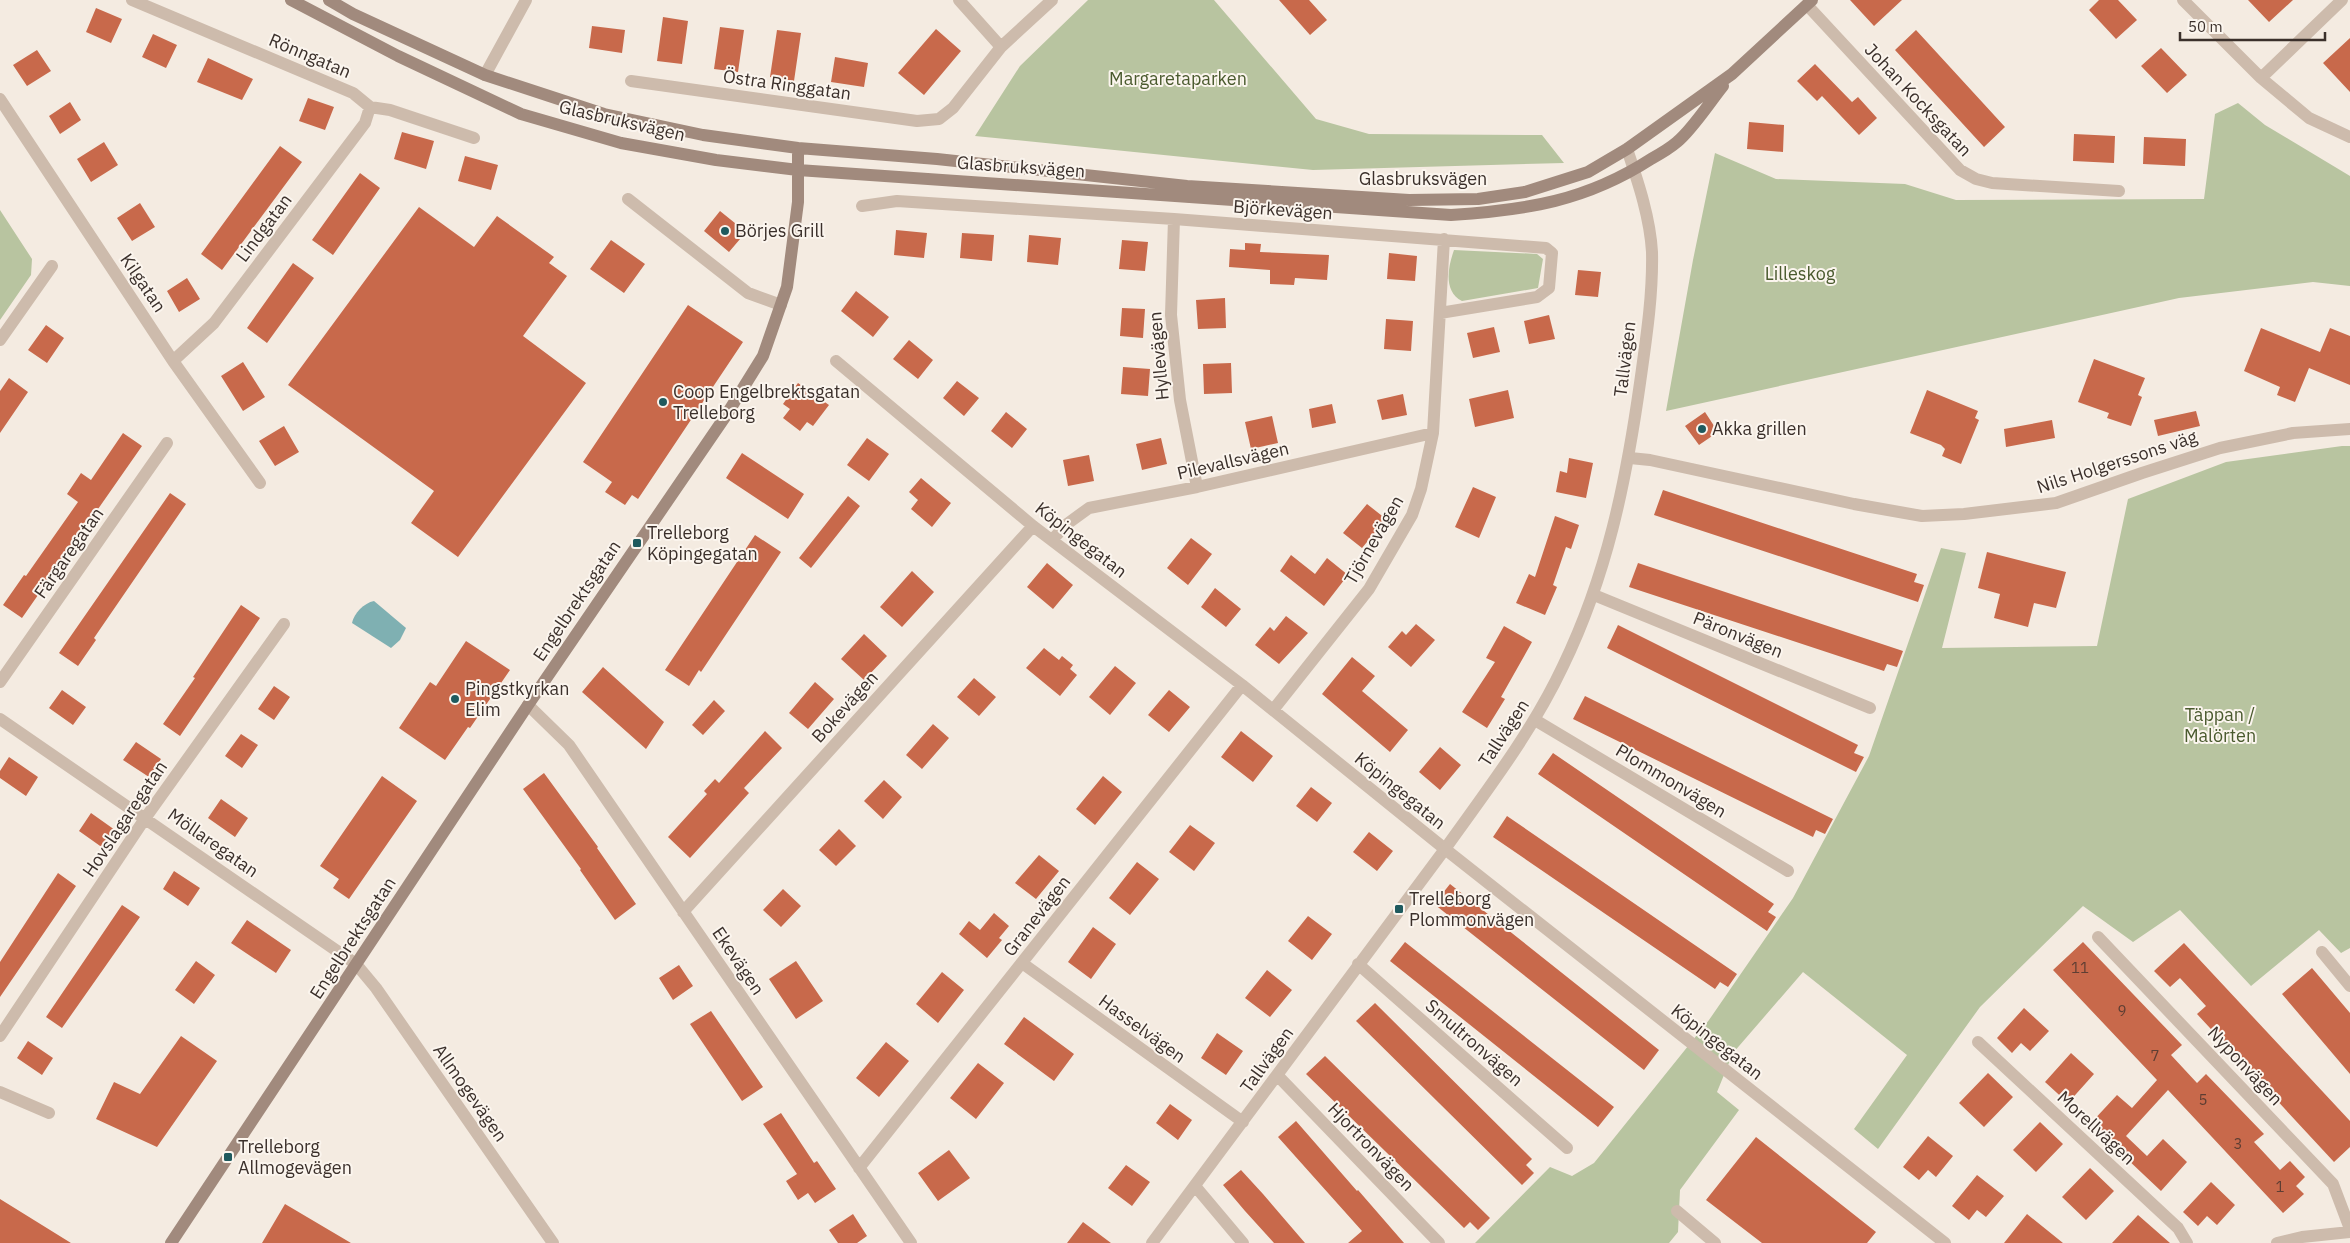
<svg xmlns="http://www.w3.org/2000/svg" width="2350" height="1243" font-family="'IBM Plex Sans',sans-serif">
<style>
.green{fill:#b8c4a0}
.water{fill:#7fb0b2}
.building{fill:#c8694b}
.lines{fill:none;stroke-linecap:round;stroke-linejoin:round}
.minor{stroke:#cdbbac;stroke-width:12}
.tertiary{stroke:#cdbbac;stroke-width:12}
.secondary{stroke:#a18a7d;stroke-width:12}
.poi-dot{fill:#1f5a5e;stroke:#fbf5ee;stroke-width:2}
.labels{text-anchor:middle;stroke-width:4;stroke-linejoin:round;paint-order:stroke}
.number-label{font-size:15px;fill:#5e3e33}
.street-label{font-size:18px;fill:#3b302b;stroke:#fbf5ee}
.park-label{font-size:18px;fill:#4a5a2e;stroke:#fbf5ee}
.poi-label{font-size:18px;fill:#3b302b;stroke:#fbf5ee;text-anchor:start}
</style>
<rect width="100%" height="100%" fill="#f4ebe1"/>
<path class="green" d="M1088 0H1214L1316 119 1369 134 1542 135 1564 163 1313 170 975 136 1020 66Z
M2238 103 2265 125 2350 176V286L2313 282 2179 298 1666 411 1693 260 1715 153 1776 179 1905 184 1956 200 2204 199 2215 114Z
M0 210 32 259 31 275 0 320Z
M1454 250 1537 254 1543 259 1538 288 1462 301C1443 291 1448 267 1454 250Z
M2342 446H2350V948L2341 953 2319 930 2251 986 2180 910 2133 942 2083 906 1980 1007 1878 1149 1854 1129 1907 1055 1803 972 1733 1053 1717 1092 1739 1110 1680 1190 1678 1232 1669 1243H1475L1550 1167 1572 1176 1594 1163 1709 1020 1793 898 1869 756 1941 548 1966 553 1942 648 2097 646 2128 499 2226 462Z"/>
<path class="water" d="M374 601 406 628 400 640 391 648 352 623C354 613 364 603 374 601Z"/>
<path class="building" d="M1279 0H1309L1327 20 1310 35Z
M1850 0H1902L1874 26Z
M2099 0H2118L2137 20 2116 39 2089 10Z
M2248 0H2293L2269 22Z
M96 8 122 19 111 43 86 32Z
M663 17 688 21 682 64 657 61Z
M592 26 625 30 622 53 589 48Z
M720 27 744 30 738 72 714 69Z
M936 29 961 51 924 95 898 73Z
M777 30 801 33 794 81 770 77Z
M1916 30 2005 127 1984 147 1895 50Z
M153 34 177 45 166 68 142 57Z
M2350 38V92L2323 63Z
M2161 48 2187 75 2167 93 2141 66Z
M37 50 51 71 27 86 13 65Z
M835 57 868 63 864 87 831 82Z
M208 58 253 79 242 100 197 82Z
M1815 64 1852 102 1858 97 1877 118 1859 135 1822 96 1817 101 1797 81Z
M308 98 334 107 325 130 299 121Z
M70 102 81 120 60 134 49 116Z
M1749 122 1784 125 1783 152 1747 149Z
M402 132 434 141 426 169 394 159Z
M2074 134 2115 136 2114 163 2073 161Z
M2144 137 2186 139 2185 166 2143 164Z
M104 142 118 165 91 182 77 159Z
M280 146 302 162 222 270 201 254Z
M465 156 498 165 491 190 458 181Z
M360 173 380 188 333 255 312 240Z
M140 203 155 227 132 241 117 218Z
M419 207 474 247 497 216 554 257 549 263 567 276 523 336 586 383 458 557 411 523 434 491 288 385Z
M720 211 746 232 729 252 704 231Z
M896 230 927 233 924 258 894 255Z
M962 233 994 235 992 261 960 258Z
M1029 235 1061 238 1058 265 1027 262Z
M611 240 645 264 624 293 590 269Z
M1122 240 1148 242 1145 271 1119 269Z
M1245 243 1261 244 1260 252 1329 255 1327 280 1295 278 1294 285 1270 284V270L1229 267 1230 249 1245 250Z
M1389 253 1417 256 1415 281 1387 279Z
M293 263 314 278 267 343 247 328Z
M1578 270 1601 272 1598 297 1575 295Z
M187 278 200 299 179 312 167 291Z
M856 291 889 317 873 337 841 311Z
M1225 298 1226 328 1198 329 1196 300Z
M688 305 743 342 638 499 632 495 625 505 605 492 612 482 583 462Z
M1122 308 1145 309 1143 338 1120 336Z
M1549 315 1555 339 1529 344 1524 321Z
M1386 319 1413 321 1411 351 1384 349Z
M46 325 64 338 47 363 28 350Z
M1494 327 1500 352 1473 358 1467 333Z
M2261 328 2320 352 2330 328 2350 336V385L2309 368 2295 402 2277 395 2280 387 2244 371Z
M909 340 933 360 918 379 893 359Z
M2094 359 2145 378 2138 395 2142 397 2131 426 2107 418 2109 413 2078 402Z
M243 362 265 397 243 411 221 376Z
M1231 363 1232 393 1204 394 1203 364Z
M1123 367 1150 369 1148 396 1121 394Z
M9 378 28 392 0 433V391Z
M957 381 979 398 964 416 943 398Z
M798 383 829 405 813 426 807 422 800 431 783 418 790 409 783 404Z
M1508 390 1514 418 1475 427 1469 399Z
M1927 390 1978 411 1975 418 1979 420 1961 464 1942 456 1945 449 1941 445 1910 433Z
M1403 394 1407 415 1382 420 1377 400Z
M1332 404 1336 423 1312 428 1309 409Z
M2196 411 2200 426 2158 436 2154 420Z
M1006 412 1027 429 1012 448 991 431Z
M1705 412 1718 432 1699 445 1685 426Z
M1272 416 1278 443 1251 449 1245 422Z
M2052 420 2055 438 2006 447 2004 429Z
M284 426 299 452 275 466 259 441Z
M123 433 142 446 22 618 3 605 24 575 26 576 78 502 67 494 81 473 91 480Z
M867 438 889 454 869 481 847 465Z
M1161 438 1167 464 1142 470 1136 444Z
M742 453 804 494 788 519 726 478Z
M1089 455 1094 481 1068 486 1063 460Z
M1569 458 1593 463 1586 498 1556 492 1560 471 1567 473Z
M921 478 951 503 932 527 911 509 918 500 909 492Z
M1473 487 1496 497 1479 538 1455 527Z
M1663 490 1917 574 1914 582 1924 585 1918 602 1654 515Z
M170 493 186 504 94 638 96 640 78 666 59 653Z
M848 496 860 506 811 568 799 558Z
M1367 504 1386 519 1362 548 1343 533Z
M1555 516 1579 525 1571 549 1566 547 1553 585 1557 587 1545 615 1516 603 1529 574 1535 577Z
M755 535 781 552 701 672 699 670 689 686 665 670Z
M1191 538 1212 554 1188 585 1167 568Z
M1987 552 2066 572 2056 608 2034 603 2028 627 1994 618 2000 594 1978 588Z
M1291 555 1315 574 1327 558 1348 575 1324 606 1280 571Z
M1047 563 1073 585 1053 609 1027 587Z
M1638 563 1903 651 1897 667 1887 664 1884 671 1629 587Z
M912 571 934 592 902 627 880 607Z
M1215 588 1241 609 1226 627 1201 607Z
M241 605 260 618 180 736 163 724 195 678 193 677Z
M1286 616 1308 633 1279 664 1255 645 1270 627 1274 631Z
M1416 624 1435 640 1411 667 1388 647 1402 631 1406 635Z
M1618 625 1858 745 1854 753 1864 757 1856 772 1607 648Z
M1504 626 1532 642 1501 697 1505 699 1487 728 1462 712 1495 662 1486 658Z
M864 634 887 656 864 680 841 659Z
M466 641 510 670 470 728 468 727 445 760 399 728 430 682 436 686Z
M1044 648 1059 660 1062 656 1073 665 1070 669 1077 675 1060 696 1026 668Z
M1352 657 1375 676 1362 691 1408 730 1390 752 1322 694Z
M1115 666 1136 683 1110 715 1089 697Z
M603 667 664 722 646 749 582 692Z
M974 678 996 697 979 716 957 697Z
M815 682 834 699 808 729 789 713Z
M274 686 290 697 274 720 258 709Z
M62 690 86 707 73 725 49 708Z
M1169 690 1190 707 1169 732 1148 715Z
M1585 696 1833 819 1825 834 1816 830 1813 837 1573 719Z
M714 700 725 711 703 735 692 725Z
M933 724 949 738 922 769 906 755Z
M765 731 782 748 744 788 749 793 690 858 668 837 707 794 704 791 715 779 719 783Z
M1241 731 1273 756 1253 782 1221 757Z
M241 734 258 745 242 768 225 756Z
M136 742 161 759 149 777 123 760Z
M1440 747 1461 765 1440 790 1419 772Z
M1553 753 1774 904 1768 912 1776 917 1767 931 1538 774Z
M9 757 38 777 26 796 0 778V771Z
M544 773 598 847 597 848 636 904 615 920 580 870 581 869 523 789Z
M382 776 417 801 349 899 333 888 339 879 320 866Z
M1103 776 1122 792 1095 825 1076 809Z
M884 780 902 797 883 819 864 801Z
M1311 787 1332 803 1317 822 1296 806Z
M221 799 248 818 235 837 208 818Z
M91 813 115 830 103 848 79 831Z
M1507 816 1737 974 1728 987 1720 982 1715 989 1493 837Z
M1190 825 1215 843 1194 871 1169 852Z
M839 829 856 846 836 866 819 850Z
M1369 832 1393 851 1377 871 1353 852Z
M1039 855 1059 871 1036 899 1015 883Z
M1137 862 1159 879 1130 915 1109 898Z
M174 871 200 888 188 906 163 889Z
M58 873 76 886 0 997V962Z
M1450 884 1659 1050 1644 1070 1434 904Z
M783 889 801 906 781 927 763 910Z
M122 905 140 917 62 1028 46 1017Z
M994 913 1009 926 999 938 1002 940 987 958 959 934 969 921 980 930Z
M1308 916 1332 934 1312 960 1288 941Z
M247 920 291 950 276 973 231 943Z
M1093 927 1116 944 1091 979 1068 962Z
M1405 942 1614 1107 1598 1127 1390 961Z
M2083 942 2182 1045 2171 1055 2197 1083 2206 1074 2264 1134 2254 1142 2280 1170 2290 1161 2305 1177 2296 1186 2304 1194 2283 1213 2168 1090 2126 1136 2147 1156 2163 1139 2187 1162 2161 1191 2090 1124 2117 1095 2132 1108 2157 1080 2053 970Z
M2184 943 2350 1121V1147L2334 1162 2197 1014 2206 1006 2180 978 2170 987 2154 971Z
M196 961 215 975 194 1004 175 990Z
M796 961 823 1001 796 1019 769 979Z
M679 965 693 986 673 1000 659 978Z
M2312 968 2350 1013V1074L2282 994Z
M1267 970 1292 990 1270 1017 1245 998Z
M942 972 964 990 938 1023 916 1004Z
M1375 1003 1532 1159 1526 1165 1534 1173 1522 1185 1356 1021Z
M2024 1008 2049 1031 2030 1051 2021 1043 2012 1053 1997 1038Z
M711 1011 763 1087 742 1101 690 1024Z
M1024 1017 1074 1054 1054 1081 1004 1044Z
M1217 1033 1243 1051 1226 1075 1201 1058Z
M181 1036 217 1061 157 1147 96 1119 114 1082 140 1094Z
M28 1041 53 1058 42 1075 17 1058Z
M886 1042 909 1061 879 1097 856 1078Z
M2071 1053 2094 1074 2068 1103 2045 1082Z
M1325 1056 1490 1218 1478 1230 1470 1222 1464 1228 1306 1074Z
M978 1063 1004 1083 976 1119 950 1098Z
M1988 1073 2013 1097 1984 1127 1959 1103Z
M1170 1104 1192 1120 1178 1140 1156 1123Z
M781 1113 814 1163 817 1161 836 1189 815 1203 808 1193 798 1200 786 1181 797 1174 763 1124Z
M1296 1121 1357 1191 1358 1190 1404 1243H1348L1362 1231 1278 1137Z
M2040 1122 2063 1144 2036 1172 2013 1150Z
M1928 1136 1953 1156 1936 1177 1928 1170 1919 1180 1903 1167Z
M1756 1137 1876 1232 1867 1243H1762L1706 1200Z
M949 1150 970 1178 938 1201 918 1173Z
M1126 1165 1150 1182 1132 1206 1108 1188Z
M2090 1168 2114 1191 2086 1220 2062 1197Z
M1241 1170 1263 1194 1305 1243H1274L1245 1211 1223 1185Z
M1977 1175 2004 1196 1986 1217 1977 1210 1969 1220 1952 1206Z
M2211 1182 2235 1205 2217 1225 2207 1216 2198 1226 2183 1212Z
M0 1199 71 1243H0Z
M285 1204 351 1243H262Z
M853 1214 867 1236 857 1243H838L829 1230Z
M2027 1214 2063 1243H2004Z
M2138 1215 2170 1243H2112Z
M1083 1222 1111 1243H1067Z"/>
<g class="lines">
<path class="minor" d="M132 0 353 93 370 107 390 110 474 138
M959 0 1001 47
M2183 0 2261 78 2309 118 2350 137
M1807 5 1960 170 1976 179 1992 183 2119 191
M485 75 526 0
M2261 78 2342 0
M631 81 917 121 939 119 953 108 1001 47 1052 0
M0 99 173 361 260 483
M628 199 748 293 781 305
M862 206 897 201 1174 219 1546 248 1552 253 1549 288 1537 297 1440 313
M1174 219 1171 315 1180 400 1197 487
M0 340 52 266
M173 361 214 323 365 123 370 107
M836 361 1033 526 1242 685 1445 849 1152 1243
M1630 458 1650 460 1854 504 1922 516 1964 514 2056 503 2142 473 2220 448 2293 433 2350 429
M1052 540 1067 524 1089 508 1197 487 1433 433
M1594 595 1870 708
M0 682 167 443
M528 705 569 745 911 1243
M1273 710 1369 589 1412 515 1421 489 1433 433 1444 239
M0 719 356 964 376 988 553 1243
M1535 720 1788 871
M683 912 1033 526
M2098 937 2333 1184 2350 1229
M2322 952 2350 986
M1022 963 1243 1122
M1358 964 1567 1148
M0 1036 146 817 284 624
M1978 1042 2178 1228 2187 1243
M1277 1075 1439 1243
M0 1092 49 1113
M859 1168 1242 685
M1195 1186 1243 1243
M1677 1211 1715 1243
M2277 1243 2302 1237 2350 1232"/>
<path class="tertiary" d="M1627 149C1638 182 1650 217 1652 252 1653 295 1646 340 1640 383 1626 482 1607 575 1563 666 1532 732 1487 790 1445 849L1945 1243"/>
<path class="secondary" d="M291 0 398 56 521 114 621 143 716 160 798 170 1451 215C1527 210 1586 201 1651 159 1660 154 1669 149 1677 142 1692 130 1710 102 1723 86
M329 0 353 14 485 75 604 114 703 135 798 148 937 159 1187 186 1409 200 1478 199 1525 192 1588 172 1627 149 1732 74 1812 0
M171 1243 528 705 727 414 763 356 787 287 798 202V148"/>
</g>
<g class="poi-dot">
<circle cx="725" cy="231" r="5"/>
<circle cx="663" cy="402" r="5"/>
<circle cx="1702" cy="429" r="5"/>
<rect x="632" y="538" width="10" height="10" rx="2.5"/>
<circle cx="455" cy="699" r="5"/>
<rect x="1394" y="904" width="10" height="10" rx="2.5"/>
<rect x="223" y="1152" width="10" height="10" rx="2.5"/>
</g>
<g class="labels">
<g class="number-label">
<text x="2080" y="973">11</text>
<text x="2122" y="1016">9</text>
<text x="2155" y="1061">7</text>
<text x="2203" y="1105">5</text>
<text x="2238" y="1149">3</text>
<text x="2280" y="1192">1</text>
</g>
<g class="street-label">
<text transform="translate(310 56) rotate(23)" y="6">Rönngatan</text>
<text transform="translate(787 85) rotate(8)" y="6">Östra Ringgatan</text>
<text transform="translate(1918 100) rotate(47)" y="6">Johan Kocksgatan</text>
<text transform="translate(622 121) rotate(13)" y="6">Glasbruksvägen</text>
<text transform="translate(1021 167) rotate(4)" y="6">Glasbruksvägen</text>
<text x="1423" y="185">Glasbruksvägen</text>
<text transform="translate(1283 210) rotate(4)" y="6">Björkevägen</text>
<text transform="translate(264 228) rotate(-53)" y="6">Lindgatan</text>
<text transform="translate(143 283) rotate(56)" y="6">Kilgatan</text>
<text transform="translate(1159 356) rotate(-95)" y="6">Hyllevägen</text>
<text transform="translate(1625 359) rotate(-83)" y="6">Tallvägen</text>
<text transform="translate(1233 461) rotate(-13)" y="6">Pilevallsvägen</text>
<text transform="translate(2117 462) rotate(-18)" y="6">Nils Holgerssons väg</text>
<text transform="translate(1081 540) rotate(38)" y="6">Köpingegatan</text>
<text transform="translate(1374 540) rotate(-60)" y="6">Tjörnevägen</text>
<text transform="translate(69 553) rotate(-55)" y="6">Färgaregatan</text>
<text transform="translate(577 601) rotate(-56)" y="6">Engelbrektsgatan</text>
<text transform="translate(1738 635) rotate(22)" y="6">Päronvägen</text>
<text transform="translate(845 707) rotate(-48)" y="6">Bokevägen</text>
<text transform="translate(1504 733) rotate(-57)" y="6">Tallvägen</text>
<text transform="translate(1671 781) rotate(31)" y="6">Plommonvägen</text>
<text transform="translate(1400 791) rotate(39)" y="6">Köpingegatan</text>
<text transform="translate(125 819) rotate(-56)" y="6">Hovslagaregatan</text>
<text transform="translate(213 843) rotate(35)" y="6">Möllaregatan</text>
<text transform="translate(1037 916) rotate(-52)" y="6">Granevägen</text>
<text transform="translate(353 938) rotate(-57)" y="6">Engelbrektsgatan</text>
<text transform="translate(738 961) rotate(56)" y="6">Ekevägen</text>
<text transform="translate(1142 1029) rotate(36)" y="6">Hasselvägen</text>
<text transform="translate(1717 1042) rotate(38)" y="6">Köpingegatan</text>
<text transform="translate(1474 1043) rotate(41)" y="6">Smultronvägen</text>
<text transform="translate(1267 1060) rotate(-54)" y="6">Tallvägen</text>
<text transform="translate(2245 1066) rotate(47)" y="6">Nyponvägen</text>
<text transform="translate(470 1093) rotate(55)" y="6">Allmogevägen</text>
<text transform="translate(2096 1128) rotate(43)" y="6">Morellvägen</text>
<text transform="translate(1371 1147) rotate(46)" y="6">Hjortronvägen</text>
</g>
<g class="park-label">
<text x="1178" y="85">Margaretaparken</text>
<text x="1800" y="280">Lilleskog</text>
<text x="2220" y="721">Täppan /<tspan x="2220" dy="21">Malörten</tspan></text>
</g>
<g class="poi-label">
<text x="735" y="237">Börjes Grill</text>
<text x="673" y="398">Coop Engelbrektsgatan<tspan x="673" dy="21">Trelleborg</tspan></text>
<text x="1712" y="435">Akka grillen</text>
<text x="647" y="539">Trelleborg<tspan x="647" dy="21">Köpingegatan</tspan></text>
<text x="465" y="695">Pingstkyrkan<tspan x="465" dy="21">Elim</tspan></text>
<text x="1409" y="905">Trelleborg<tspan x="1409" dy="21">Plommonvägen</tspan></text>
<text x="238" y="1153">Trelleborg<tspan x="238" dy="21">Allmogevägen</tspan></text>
</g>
</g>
<path d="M2180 32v8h145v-8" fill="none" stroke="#3b302b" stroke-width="2.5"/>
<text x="2188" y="32" font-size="15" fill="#3b302b" stroke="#fbf5ee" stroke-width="4" paint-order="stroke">50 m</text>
</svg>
